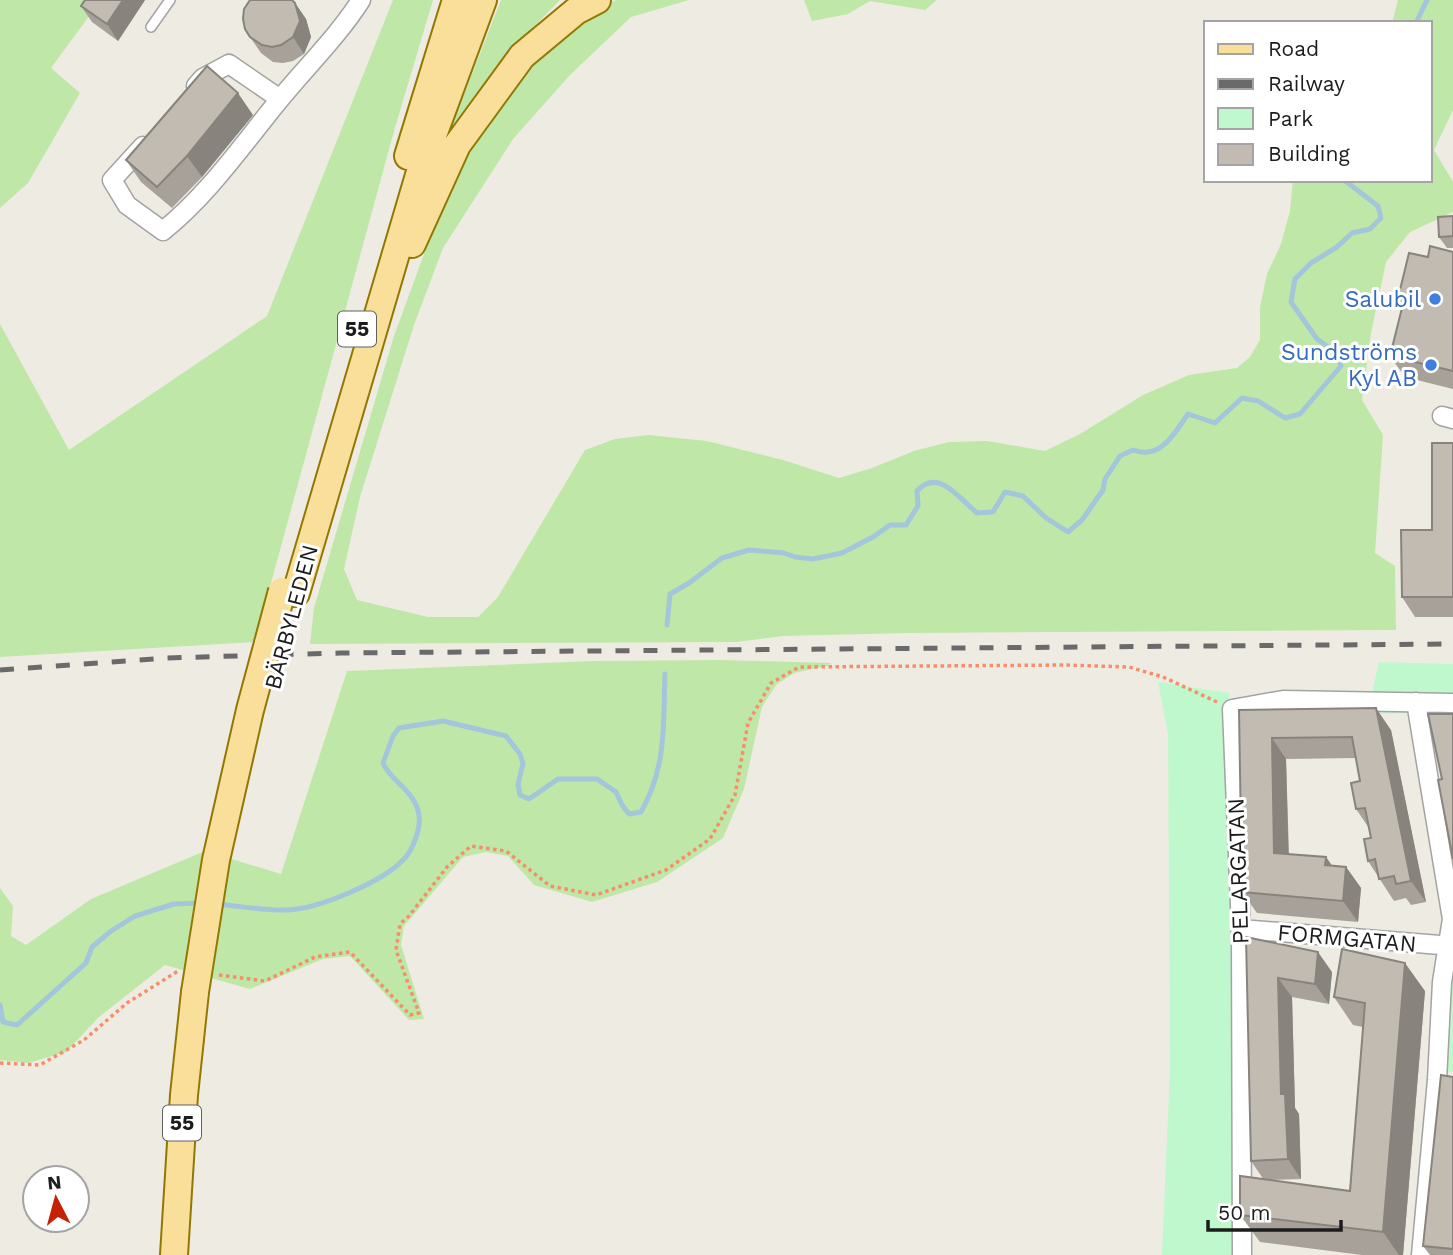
<svg xmlns="http://www.w3.org/2000/svg" width="1453" height="1255" font-family="'Work Sans',sans-serif">
<style>
.grass{fill:#bee7a8}
.park{fill:#bff8cc}
.lines{fill:none;stroke-linecap:round;stroke-linejoin:round}
.stream{stroke:#a3c6db;stroke-width:5}
.service-casing{stroke:#a3a3a3;stroke-width:12}
.minor-casing{stroke:#a3a3a3;stroke-width:21}
.primary-casing{stroke:#927803;stroke-width:30}
.path{stroke:#f78e6a;stroke-width:3.5;stroke-dasharray:3.5 3.5;stroke-linecap:butt}
.service{stroke:#fff;stroke-width:9}
.minor{stroke:#fff;stroke-width:18}
.primary{stroke:#fadf9b;stroke-width:26}
.rail{stroke:#6a6a6a;stroke-width:5;stroke-dasharray:14 14;stroke-linecap:butt}
.primary-bridge-casing{stroke:#927803;stroke-width:30;stroke-linecap:butt}
.primary-bridge{stroke:#fadf9b;stroke-width:26}
.wall{fill:#a7a199}
.shaded-wall{fill:#88837d}
.building{fill:#c2bbb2;stroke:#88837d;stroke-width:2}
.shop-dot{fill:#3f7fe0;stroke:#fff;stroke-width:2.5}
.labels{text-anchor:middle;stroke-width:6;stroke-linejoin:round;paint-order:stroke}
.shield{fill:#fff;stroke:#606060;stroke-width:2}
.shield-label{font-size:21px;font-weight:bold;fill:#1c1c1c}
.shop-label{font-size:23px;fill:#366cbe;stroke:#fff;text-anchor:end}
.street-label{font-size:23px;fill:#1c1c1c;stroke:#fff}
</style>
<rect width="100%" height="100%" fill="#eeece2"/>
<path class="grass" d="M0 0H101L51 68 80 93 28 183 0 208Z
M393 0H433L394 131 255 642 0 657V324L69 450 267 316Z
M501 0H560L510 51 447 138Z
M616 0H689L631 17 570 75 513 139 443 248 414 325 360 497 344 569 357 600 428 617H478L498 597 585 450 615 439 648 435 707 441 783 460 839 478 872 468 914 451 949 442 987 441 1045 451 1080 434 1143 395 1189 375 1237 368 1250 357 1260 340V307L1267 274 1281 244 1290 211 1293 180H1430V23H1392L1398 0H1453V110L1434 150 1453 182V212L1410 232 1386 262 1371 333 1362 400 1383 435 1375 553 1395 566 1396 630 907 633 783 636 736 642 310 644 314 608 394 336 435 224 464 161 531 58 607 4Z
M804 0H937L925 10 870 1 848 14 812 21Z
M721 660 831 663 827 666 794 673 776 685 762 707 744 789 723 838 657 882 592 902 534 885 508 856 486 852 463 857 404 926 401 945 424 1019 409 1020 350 956 323 959 250 989 165 965 99 1017 66 1052 28 1063 0 1060V888L13 906 11 936 26 945 91 899 205 851 281 874 347 671 594 661Z"/>
<path class="park" d="M1379 662 1453 664V712L1367 714Z
M1158 682 1229 693 1238 1255H1162L1170 1068 1168 734Z
M1453 958V1072H1446Z"/>
<g class="lines">
<path class="stream" d="M1416 23 1427 0
M667 625 670 594 689 583 722 558 749 550 784 553 795 557 813 559 842 553 873 537 890 525H906L918 506 917 491C938 467 960 499 977 513L993 512 1005 492 1023 496 1046 518 1068 532 1082 520 1103 490 1105 479 1120 456 1133 450C1161 460 1174 434 1188 414L1215 423 1242 398 1258 401 1285 418 1300 414 1341 366 1334 351 1317 339 1291 302 1295 279 1311 263 1337 247 1352 233 1370 229 1381 218 1378 206 1344 180
M217 904C240 906 264 911 287 910 318 909 383 882 404 859 413 850 421 828 419 815 415 790 391 782 383 763L393 736 399 728 443 721 506 736 520 754 523 764 518 784 520 795 529 799 558 779H597L616 792 622 805 629 814 641 812C667 767 663 724 665 674
M0 1005 3 1022 17 1025 86 963 92 947 111 931 135 916 174 904 200 903"/>
<defs>
<path id="service" d="M151 27 170 0"/>
<path id="minor" d="M196 86 203 78 229 64 280 99
M143 146 112 180 127 205 163 231C209 194 243 144 280 99 307 66 338 36 361 0
M1442 416 1453 419
M1416 702 1452 919 1442 982 1437 1080 1421 1255
M1241 929 1453 946
M1242 1255 1241 929 1232 709 1283 700 1453 703"/>
<path id="primary" d="M408 156 456 0
M412 244 457 145 522 56 576 11 597 0
M296 593 422 165 483 0
M174 1255 184 1095 195 992"/>
</defs>
<use href="#service" class="service-casing"/>
<use href="#minor" class="minor-casing"/>
<use href="#primary" class="primary-casing"/>
<path class="path" d="M219 975 265 981 315 957 350 952 410 1015 419 1013 396 950 400 924 409 916 447 867 471 846 506 851 550 886 596 895 666 870 710 839 735 795 748 723 771 683 799 667 1065 665 1129 667 1163 677 1217 702
M0 1063 40 1065 84 1040 127 1003 178 971"/>
<use href="#service" class="service"/>
<use href="#minor" class="minor"/>
<use href="#primary" class="primary"/>
<path class="rail" d="M0 670 166 658 341 653 1453 644"/>
<defs>
<path id="primary-bridge" d="M195 992 216 860 250 710 282 591"/>
</defs>
<use href="#primary-bridge" class="primary-bridge-casing"/>
<use href="#primary-bridge" class="primary-bridge"/>
</g>
<path class="wall" d="M85 0H145L118 41 92 22 81 6Z
M295 3 306 19 311 37 304 54 293 61 283 63 273 62 261 53 250 37Z
M253 115 202 177 172 208 141 182 126 160Z
M1453 216V248H1447L1439 237Z
M1453 252V389L1405 377 1390 356 1403 306 1398 298 1428 257Z
M1453 443V617H1415L1402 597 1432 530Z
M1239 710 1391 730 1426 902 1411 905 1406 898 1394 901 1368 861 1371 838 1369 828 1356 809 1360 781 1356 758 1286 759 1289 854 1326 857 1332 866 1346 867 1361 888 1358 922 1257 913 1242 892Z
M1246 937 1332 972 1329 1004 1292 997 1295 1108 1299 1114 1301 1179 1270 1180 1350 1191 1363 1027 1353 1025 1334 997 1425 991 1403 1255H1362L1260 1242 1240 1215 1264 1180 1251 1161Z
M1453 1077V1255H1430L1423 1246Z"/>
<path class="shaded-wall" d="M123 0H145L118 41 107 24Z
M295 3 306 19 311 37 304 54 293 37Z
M238 93 253 115 202 177 187 156Z
M1376 708 1391 730 1426 902 1411 881Z
M1272 738 1286 759 1289 874 1274 853Z
M1326 857 1341 879 1325 865Z
M1346 867 1361 888 1358 922 1343 901Z
M1318 952 1332 972 1329 1004 1315 984Z
M1405 963 1425 991 1403 1255H1399L1383 1232Z
M1278 978 1292 997 1295 1108 1299 1114 1301 1179 1288 1159 1281 1094Z"/>
<path class="building" d="M85 0H123L107 24 81 6Z
M250 0H292L295 3 300 21 293 37 281 45 272 47 262 45 250 37 245 29 243 19 244 9Z
M207 66 238 93 187 156 157 187 126 160Z
M1453 216V236L1439 237 1438 217Z
M1430 246 1453 252V371L1390 356 1404 300 1398 298 1409 253 1428 257Z
M1432 443H1453V597H1402L1401 530H1432Z
M1376 708 1411 881 1396 884 1394 876 1379 879 1375 859 1368 861 1364 839 1371 838 1365 808 1356 809 1351 783 1360 781 1352 737 1272 738 1274 853 1326 857 1325 865 1346 867 1343 901 1242 892 1239 710Z
M1428 714H1453V859L1438 780 1442 779Z
M1246 937 1318 952 1315 984 1278 978 1281 1094H1285L1288 1159 1251 1161Z
M1342 949 1405 963 1383 1232 1240 1215V1176L1350 1191 1365 1003 1334 997Z
M1441 1075 1453 1077V1249L1423 1246Z"/>
<g class="shop-dot">
<circle cx="1435" cy="299" r="7"/>
<circle cx="1431" cy="365" r="7"/>
</g>
<g class="labels">
<g class="shield">
<rect x="338" y="311.5" width="38" height="35" rx="5"/>
<rect x="163" y="1105.5" width="38" height="35" rx="5"/>
</g>
<g class="shield-label">
<text x="357" y="336">55</text>
<text x="182" y="1130">55</text>
</g>
<g class="shop-label">
<text x="1421" y="307">Salubil</text>
<text x="1417" y="360">Sundströms<tspan x="1417" dy="26">Kyl AB</tspan></text>
</g>
<g class="street-label">
<text transform="translate(291 617) rotate(-75)" y="8">BÄRBYLEDEN</text>
<text transform="translate(1238 871) rotate(-92)" y="8">PELARGATAN</text>
<text transform="translate(1347 938) rotate(5)" y="8">FORMGATAN</text>
</g>
</g>
<rect x="1204" y="21" width="228" height="161" fill="#ffffff" stroke="#a4a4a4" stroke-width="2"/>
<rect x="1218" y="44" width="35" height="10" fill="#fadf9b" stroke="#a4a4a4" stroke-width="2"/>
<text x="1268" y="56" font-size="21" fill="#1c1c1c">Road</text>
<rect x="1218" y="79" width="35" height="10" fill="#6a6a6a" stroke="#a4a4a4" stroke-width="2"/>
<text x="1268" y="91" font-size="21" fill="#1c1c1c">Railway</text>
<rect x="1218" y="108" width="35" height="21" fill="#bff8cc" stroke="#a4a4a4" stroke-width="2"/>
<text x="1268" y="126" font-size="21" fill="#1c1c1c">Park</text>
<rect x="1218" y="144" width="35" height="21" fill="#c2bbb2" stroke="#a4a4a4" stroke-width="2"/>
<text x="1268" y="161" font-size="21" fill="#1c1c1c">Building</text>
<g transform="translate(56 1199) rotate(354)"><circle r="33" fill="#ffffff" stroke="#a4a4a4" stroke-width="2"/>
<path d="M0-5L12 26L0 18L-12 26Z" fill="#c52204"/>
<text y="-10" font-size="19" font-weight="bold" text-anchor="middle" fill="#1c1c1c">N</text>
</g>
<path d="M1208 1220v10h133v-10" fill="none" stroke="#1c1c1c" stroke-width="3.5"/>
<text x="1218" y="1220" font-size="21" fill="#1c1c1c" stroke="#ffffff" stroke-width="5" paint-order="stroke">50 m</text>
</svg>
